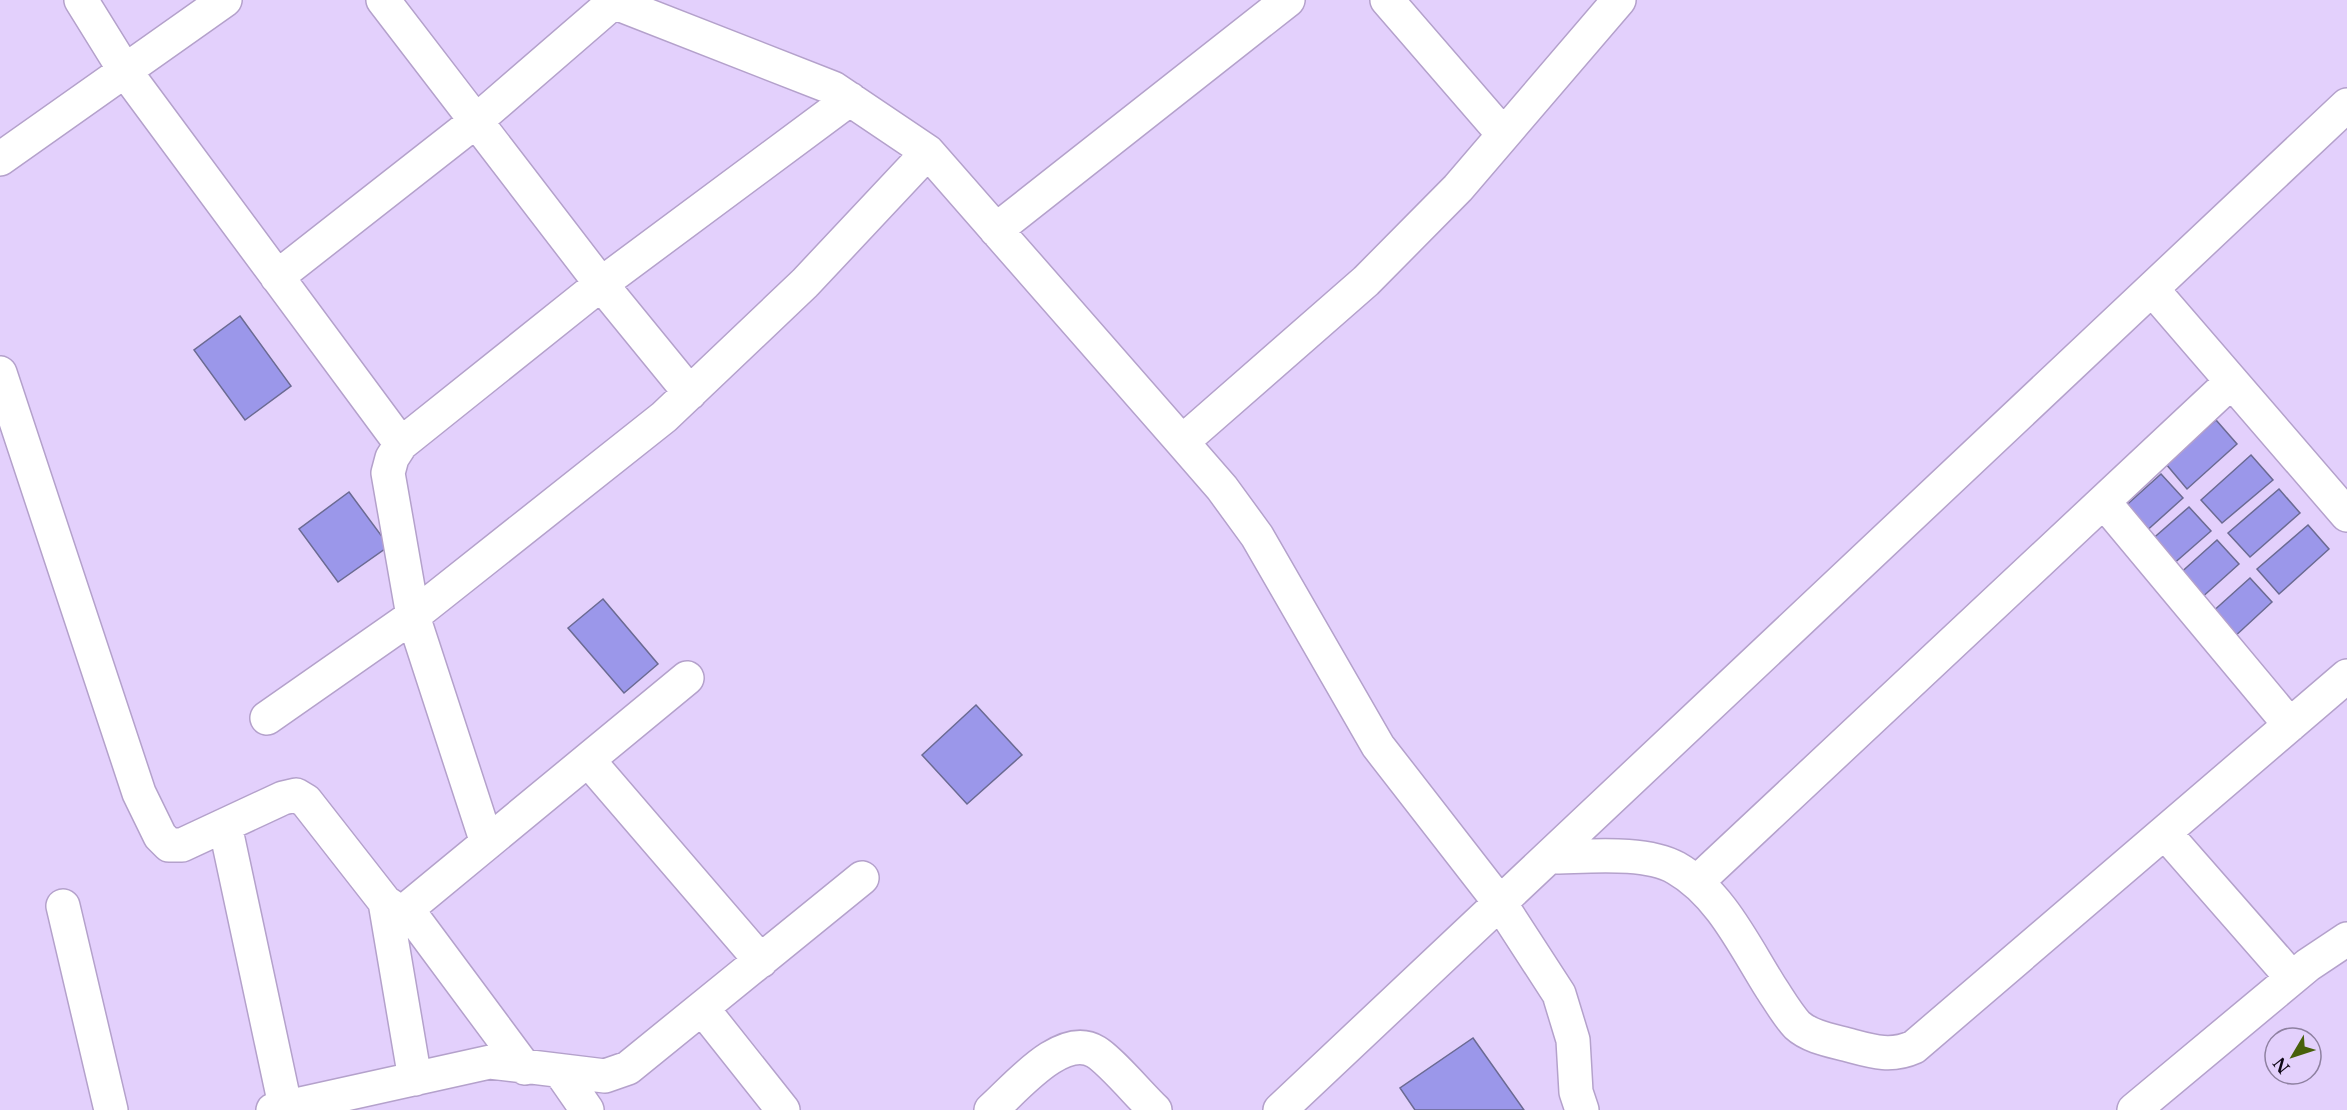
<svg xmlns="http://www.w3.org/2000/svg" width="2347" height="1110" font-family="'Libre Baskerville',serif">
<style>
.building{fill:#9b97ea;stroke:#6b6a92;stroke-width:1.5}
.lines{fill:none;stroke-linecap:round;stroke-linejoin:round}
.street-casing{stroke:#b4a1cb;stroke-width:36}
.street{stroke:#fff;stroke-width:33}
</style>
<rect width="100%" height="100%" fill="#e3d0fc"/>
<path class="building" d="M240 316 291 386 245 420 194 350Z
M2216 420 2237 444 2187 489 2166 464Z
M2251 455 2273 480 2222 523 2201 500Z
M2161 474 2183 498 2143 534 2121 510Z
M2279 489 2300 513 2250 557 2228 533Z
M349 492 389 546 338 582 299 529Z
M2189 507 2211 531 2171 566 2149 542Z
M2308 525 2329 549 2279 594 2257 569Z
M2217 540 2239 564 2199 600 2177 576Z
M2250 578 2272 602 2232 639 2210 614Z
M603 599 658 664 624 693 568 628Z
M976 705 1022 755 967 804 922 755Z
M1473 1038 1524 1110H1415L1400 1088Z"/>
<g class="lines">
<defs>
<path id="street" d="M81 0 125 71 401 444
M383 0 601 284 690 393
M1387 0 1503 134
M613 2 833 88 928 152 1182 442 1222 488 1257 536 1378 746 1500 903 1559 994 1573 1040 1576 1092 1582 1110
M0 159 225 0
M996 230 1288 0
M277 277 476 121 616 0
M2152 289 2347 515
M0 373 139 793 160 836 169 845H182L283 798 296 795 306 801 385 902 397 910 407 909 687 678
M1182 442 1366 281 1458 188 1619 0
M2104 502 2290 725
M267 718 413 616 664 417 805 283 928 152
M588 760 761 961
M225 825 286 1110
M2165 833 2292 978
M487 843 413 616 388 473 392 458 401 444 601 284 850 99
M1549 857C1585 857 1644 850 1676 868 1720 893 1744 945 1771 988 1779 1000 1787 1014 1797 1025 1811 1038 1835 1041 1852 1046 1874 1052 1892 1057 1914 1047L2347 676
M1698 881 2231 382
M385 902 415 1079
M63 906 111 1110
M407 909 525 1068
M702 1008 783 1110
M560 1071 587 1110
M273 1110 490 1062 605 1076 628 1068 862 878
M991 1110C1015 1089 1062 1031 1096 1052 1111 1061 1140 1096 1155 1110
M1280 1110 2347 105
M2134 1110 2308 965 2347 939"/>
</defs>
<use href="#street" class="street-casing"/>
<use href="#street" class="street"/>
</g>
<g transform="translate(2293 1056) rotate(231)"><circle r="28" fill="#e3d0fc" stroke="#8e80a0" stroke-width="1.5"/>
<path d="M0-4.5L10 22L0 15L-10 22Z" fill="#48600b"/>
<text y="-9" font-size="16" font-weight="bold" text-anchor="middle" fill="#0f0816">N</text>
</g>
</svg>
